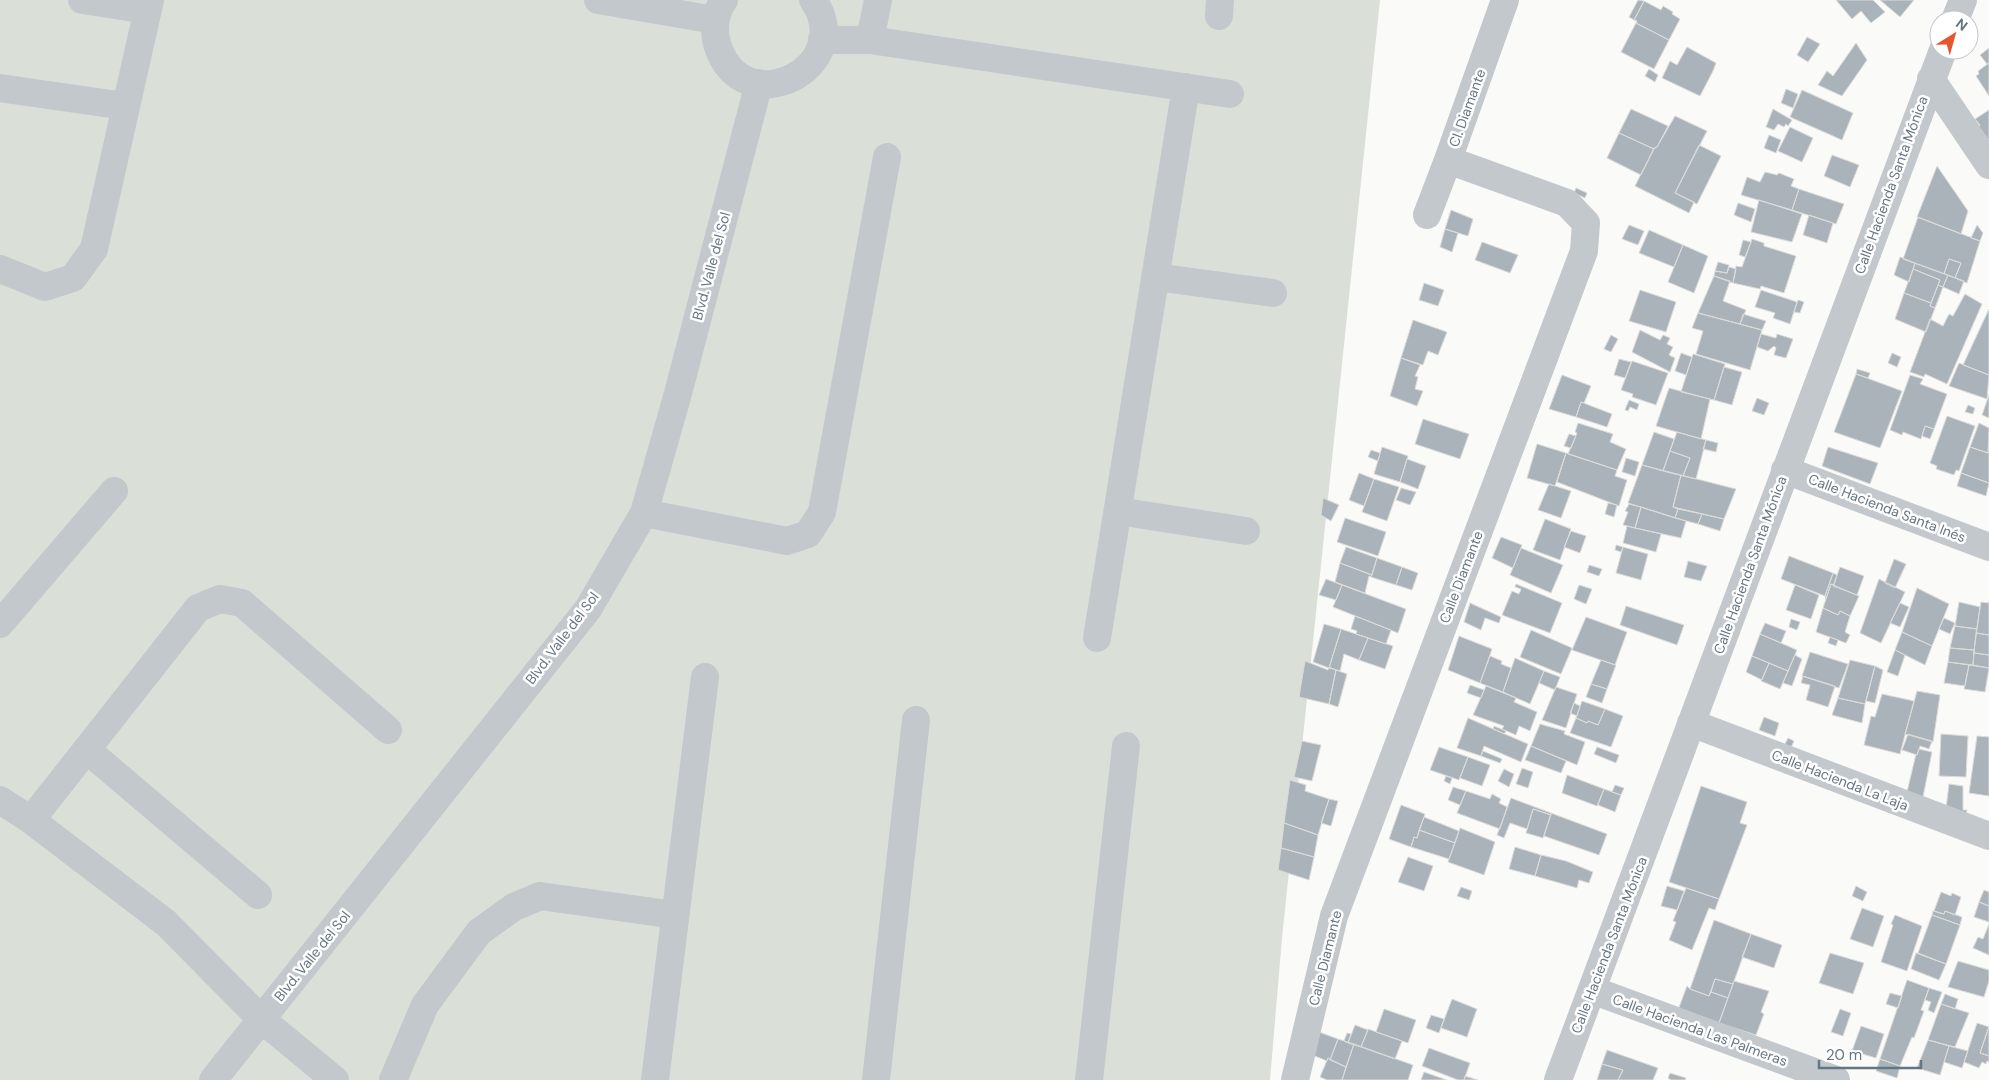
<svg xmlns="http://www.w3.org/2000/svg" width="1989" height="1080" font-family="'DM Sans',sans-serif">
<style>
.green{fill:#dadfd7}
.building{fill:#aab3b9;stroke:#dcdcda}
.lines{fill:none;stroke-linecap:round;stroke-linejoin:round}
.minor{stroke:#c3c8cc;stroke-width:28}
.labels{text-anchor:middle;stroke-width:5;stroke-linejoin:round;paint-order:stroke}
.street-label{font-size:14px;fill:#657683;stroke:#fff}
</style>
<rect width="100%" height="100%" fill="#fafaf8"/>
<path class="green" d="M0 0H1380L1282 938 1270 1080H0Z"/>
<path class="building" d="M1638 0 1644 1 1634 20 1629 17Z
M1836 0H1873L1885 12 1871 23 1861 11 1852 19Z
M1880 0H1914L1900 17Z
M1644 1 1661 10 1663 6 1673 12 1672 14 1680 19 1669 40 1636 23 1637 21 1634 20Z
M1636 23 1669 40 1654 69 1621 52Z
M1807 37 1820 44 1808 62 1797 55Z
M1856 43 1867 60 1842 96 1818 85 1827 71 1833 76Z
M1687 47 1716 63 1713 71 1700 96 1662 78 1670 61 1677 65Z
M1989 48V63L1987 64 1980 55Z
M1989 63V96L1976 76 1979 74 1978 71Z
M1649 69 1658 75 1655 82 1645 76Z
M1786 89 1798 94 1793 108 1781 103Z
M1802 90 1853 113 1842 140 1790 117Z
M1631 109 1668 126 1657 147 1654 149 1619 133Z
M1773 109 1792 120 1788 126 1786 124 1784 127 1778 124 1774 130 1766 127Z
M1989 110V139L1987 140 1979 128 1980 125 1975 119Z
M1675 116 1707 131 1675 193 1694 202 1689 213 1635 186 1654 148 1657 147Z
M1790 127 1813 138 1802 162 1778 151Z
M1619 133 1654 149 1641 175 1607 158Z
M1769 135 1781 140 1776 153 1764 148Z
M1699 145 1721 156 1697 204 1675 193Z
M1832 155 1859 165 1850 187 1824 176Z
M1937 166 1968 211 1961 234 1917 217Z
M1765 172 1777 175 1779 173 1794 179 1791 186 1799 189 1792 210 1741 195 1747 177 1760 182Z
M1576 188 1587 193 1585 198 1574 193Z
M1799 189 1844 204 1836 224 1792 210Z
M1759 200 1802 214 1792 242 1751 232Z
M1738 203 1755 209 1751 222 1734 215Z
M1451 210 1473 219 1468 236 1445 229Z
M1809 215 1833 223 1827 243 1803 235Z
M1918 217 1980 241 1967 283 1955 278 1961 263 1949 259 1944 274 1903 259Z
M1629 225 1644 231 1638 245 1622 239Z
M1977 225 1983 233 1980 241 1971 238Z
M1445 229 1458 233 1452 252 1440 247Z
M1649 230 1683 245 1674 267 1639 253Z
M1752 239 1764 243V246L1796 256 1784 293 1761 286 1760 289 1733 283 1736 266 1742 267Z
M1743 240 1751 242 1745 257 1739 255Z
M1482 242 1518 255 1510 273 1475 260Z
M1683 245 1708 256 1694 293 1668 282Z
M1900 257 1915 263 1909 282 1894 275Z
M1949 259 1961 263 1955 278 1944 274Z
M1718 262 1729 265 1727 273 1715 271Z
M1915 263 1948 275 1943 287 1938 285 1940 280 1913 269Z
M1729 267 1736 269 1733 283 1714 276 1715 271 1727 273Z
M1913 269 1940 280 1931 303 1904 293Z
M1948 275 1964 281 1959 294 1943 287Z
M1714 276 1730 281 1723 301 1746 310 1740 324 1698 313Z
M1424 283 1444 290 1438 306 1419 300Z
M1938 285 1943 287 1935 308 1930 306Z
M1640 290 1676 302 1666 332 1629 321Z
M1761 290 1797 302 1790 324 1773 318 1775 313 1755 307Z
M1904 293 1931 303 1930 306 1935 308 1926 332 1895 319Z
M1965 294 1982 304 1947 384 1925 374 1924 377 1910 372 1930 319 1943 326 1949 314 1953 316Z
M1798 300 1804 302 1800 313 1794 312Z
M1989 309V375L1963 365Z
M1698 313 1762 330 1750 370 1696 354 1703 331 1692 328Z
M1743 314 1766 321 1762 330 1740 324Z
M1413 320 1447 332 1438 355 1428 351 1423 365 1401 358Z
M1640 330 1660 340 1663 335 1670 338 1667 344 1673 347 1669 355 1675 358 1670 372 1632 352Z
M1761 334 1776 338 1777 334 1793 339 1786 358 1774 355 1776 348 1774 346 1768 351 1757 347Z
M1611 335 1618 339 1611 352 1604 349Z
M1681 353 1692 357 1686 375 1675 371Z
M1892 353 1901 357 1897 367 1888 363Z
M1693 354 1725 364 1714 400 1681 392Z
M1401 358 1420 365 1415 376 1418 377 1415 389 1423 391 1417 406 1390 396Z
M1619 359 1631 362 1625 378 1614 375Z
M1632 361 1668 373 1656 405 1632 397 1633 394 1621 390Z
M1959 363 1989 375 1987 399 1949 386Z
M1724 367 1742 372 1732 405 1714 400Z
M1857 369 1870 373 1868 378 1856 374Z
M1856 374 1902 391 1880 448 1834 432Z
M1562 375 1591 386 1584 403 1581 402 1576 417 1549 409Z
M1910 375 1923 379 1920 384 1947 394 1934 429 1925 426 1921 439 1903 432 1902 435 1890 430Z
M1669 388 1710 399 1701 439 1656 426Z
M1989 395V418L1982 415Z
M1757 398 1769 403 1764 415 1752 411Z
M1629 400 1639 404 1637 410 1630 407 1628 411 1625 410Z
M1581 402 1612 414 1607 427 1576 417Z
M1968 405 1975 408 1973 414 1965 412Z
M1947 416 1975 426 1959 471 1956 470 1954 475 1936 469 1937 466 1930 463Z
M1423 419 1469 434 1460 459 1415 444Z
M1578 423 1613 434 1610 442 1626 449 1617 470 1568 454 1577 433 1575 432Z
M1979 423 1989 428 1988 453 1970 447Z
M1925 426 1934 429 1930 439 1922 436Z
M1654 432 1674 439 1663 471 1642 465Z
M1677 432 1706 440 1696 479 1683 476 1690 458 1670 451Z
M1569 434 1576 436 1571 448 1564 446Z
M1706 440 1718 443 1716 452 1703 449Z
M1537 444 1566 453 1555 486 1527 478Z
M1382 447 1408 456 1400 482 1374 474Z
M1828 447 1878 463 1870 484 1822 466Z
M1970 447 1988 453 1989 449V483L1961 473Z
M1371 450 1380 453 1378 461 1368 457Z
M1670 451 1690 458 1683 476 1663 471Z
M1566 453 1617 470 1615 476 1627 480 1619 506 1557 482Z
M1626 458 1639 462 1635 476 1622 472Z
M1407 459 1426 466 1418 489 1400 482Z
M1642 465 1681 475 1673 507 1678 509 1675 518 1628 503Z
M1359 473 1374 479 1364 506 1349 500Z
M1961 473 1989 483 1986 496 1957 486Z
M1681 475 1736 489 1724 519 1673 507Z
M1374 479 1399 487 1387 521 1362 512Z
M1549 484 1571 491 1561 518 1538 510Z
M1401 488 1416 492 1410 505 1396 500Z
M1323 498 1339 505 1331 521 1321 515Z
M1608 503 1617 505 1614 517 1605 514Z
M1629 504 1641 507 1635 528 1623 525 1628 512 1625 511Z
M1641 507 1686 521 1681 538 1635 528Z
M1678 509 1702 514 1698 524 1675 518Z
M1702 514 1724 519 1720 531 1698 524Z
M1345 518 1386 532 1378 556 1337 542Z
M1545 519 1571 529 1560 560 1533 550Z
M1627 526 1661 534 1656 552 1623 543Z
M1571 531 1586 536 1580 553 1564 547Z
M1501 537 1522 545 1513 568 1492 558Z
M1616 545 1623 547 1621 552 1615 550Z
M1346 547 1377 558 1372 575 1340 563Z
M1623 547 1648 554 1641 580 1616 573Z
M1521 548 1563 565 1551 593 1510 575Z
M1789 556 1833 573 1825 596 1781 579Z
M1377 558 1402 567 1396 585 1371 577Z
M1894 559 1906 564 1895 588 1885 583Z
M1688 561 1707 566 1701 581 1684 577Z
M1340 563 1372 575 1371 577 1369 576 1365 593 1335 582Z
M1589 565 1602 569 1599 576 1587 572Z
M1402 567 1418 573 1412 590 1396 585Z
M1840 567 1864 576 1857 595 1833 586Z
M1833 573 1837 575 1834 585 1831 584 1826 599 1825 596Z
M1326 579 1342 585 1336 600 1319 595Z
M1879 579 1905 592 1881 643 1860 633Z
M1516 584 1562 603 1550 633 1502 615 1512 591 1519 594 1521 589 1515 587Z
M1831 584 1859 596 1850 616 1840 611 1838 615 1823 608Z
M1342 585 1406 609 1398 633 1333 607Z
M1579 585 1592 589 1586 604 1574 599Z
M1795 585 1819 595 1811 619 1786 610Z
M1917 588 1949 604 1932 646 1902 632Z
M1959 602 1980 607 1977 629 1955 626Z
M1981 602 1989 603V635L1976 633Z
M1470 603 1501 617 1499 623 1485 618 1481 630 1464 622Z
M1900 603 1909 607 1900 627 1890 623Z
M1626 606 1684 625 1677 645 1620 625Z
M1823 608 1838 615 1840 611 1850 616 1845 632 1850 635 1846 643 1816 632Z
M1355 616 1391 630 1386 644 1356 634 1357 631 1351 629Z
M1586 617 1627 632 1615 665 1572 650Z
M1944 618 1955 623 1950 634 1939 629Z
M1791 619 1800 622 1797 630 1789 627Z
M1765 623 1786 631 1781 643 1760 634Z
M1324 624 1341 629 1329 668 1313 662Z
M1955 626 1977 629 1974 650 1950 648Z
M1341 629 1368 638 1359 660 1344 654 1340 671 1329 668Z
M1531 630 1572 648 1561 674 1520 657Z
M1902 632 1932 646 1925 665 1895 650Z
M1976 633 1989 635V655L1974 653Z
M1760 634 1797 650 1788 671 1752 656Z
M1459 636 1492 649 1480 683 1448 670Z
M1830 637 1838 640 1836 646 1828 643Z
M1368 638 1393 646 1385 669 1359 660Z
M1950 648 1974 650 1973 665 1948 662Z
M1895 650 1905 655 1898 676 1887 672Z
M1810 652 1848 664 1839 688 1802 676Z
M1974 653 1989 655V668L1973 665Z
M1795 655 1802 659 1792 686 1783 683Z
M1490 656 1502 661 1501 664 1511 668 1503 692 1480 683Z
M1752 656 1769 663 1762 680 1746 672Z
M1515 658 1544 671 1530 704 1503 692Z
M1601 660 1616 665 1607 689 1591 684Z
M1850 660 1875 666 1865 704 1838 698Z
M1305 661 1328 670 1329 667 1336 670 1329 704 1299 697Z
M1948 662 1969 665 1965 686 1944 683Z
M1769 663 1788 671 1780 689 1761 681Z
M1969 665 1989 668 1985 692 1964 689Z
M1875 666 1883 670 1875 703 1866 701Z
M1336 670 1347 674 1338 707 1329 704Z
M1544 671 1560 677 1555 690 1539 683Z
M1803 676 1835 686 1828 707 1806 700 1810 685 1801 683Z
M1591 684 1607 689 1602 703 1586 697Z
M1470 685 1484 690 1481 698 1467 693Z
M1486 686 1516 698 1514 702 1537 712 1530 731 1519 726 1516 735 1502 729 1504 726 1473 715Z
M1556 687 1577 694 1566 728 1542 720Z
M1917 691 1940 695 1933 742 1905 734Z
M1882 694 1914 701 1900 754 1864 745 1871 716 1875 717Z
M1838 698 1865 704 1862 723 1832 715Z
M1582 701 1605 709 1598 725 1588 721 1587 723 1576 718Z
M1574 703 1580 706 1577 716 1570 713Z
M1605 709 1623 716 1611 747 1570 733 1576 718 1587 723 1588 721 1598 725Z
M1764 717 1779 723 1775 736 1759 730Z
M1468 718 1528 744 1521 762 1484 746 1481 756 1457 748Z
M1540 724 1565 731 1564 734 1585 742 1577 765 1531 746Z
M1494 726 1506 731 1504 734 1493 729Z
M1908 734 1932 741 1929 749 1920 746 1917 755 1902 750Z
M1941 734 1968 736 1966 777 1939 776Z
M1977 736 1989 737V796L1969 793Z
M1788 738 1794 741 1789 752 1783 748Z
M1302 741 1321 745 1312 781 1294 777Z
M1531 746 1566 761 1561 773 1525 760Z
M1439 747 1468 757 1459 780 1430 770Z
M1597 747 1619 755 1616 763 1594 754Z
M1919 749 1932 752 1922 802 1906 796 1916 754 1917 755Z
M1483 751 1502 759 1500 763 1481 756Z
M1468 757 1490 765 1482 786 1460 778Z
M1522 768 1533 772 1528 788 1516 784Z
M1504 769 1514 774 1509 787 1498 781Z
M1567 775 1604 789 1597 806 1562 793Z
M1446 776 1452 778 1450 784 1444 781Z
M1290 780 1306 785 1305 791 1329 799 1318 835 1284 823Z
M1949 784 1963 786V810H1967L1966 815 1946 809Z
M1615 785 1624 788 1621 795 1612 792Z
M1701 786 1747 802 1740 823 1747 825 1719 899 1669 882Z
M1453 787 1466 791 1460 805 1448 800Z
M1604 789 1621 795 1615 812 1598 805Z
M1466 791 1490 799 1492 794 1501 799 1499 803 1507 807 1500 829 1457 813Z
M1511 798 1551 813V815L1533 809 1527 829 1510 823 1504 838 1497 835Z
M1329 799 1338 801 1331 826 1321 823Z
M1401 805 1425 814 1417 838 1414 837 1411 847 1389 839Z
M1533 809 1551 815 1543 838 1526 833Z
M1551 813 1607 834 1599 855 1544 836Z
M1424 817 1459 831 1455 843 1419 830Z
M1284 823 1318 835 1314 857 1281 848Z
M1460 828 1495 842 1484 875 1448 862Z
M1419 830 1455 843 1449 859 1411 847 1414 837 1417 838Z
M1515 847 1541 855 1535 876 1509 869Z
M1281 848 1314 857 1309 880 1278 870Z
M1541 855 1566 861 1593 872 1589 883 1579 880 1577 888 1535 876Z
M1408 857 1433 866 1424 891 1398 882Z
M1667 886 1684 891 1677 910 1661 906Z
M1856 886 1867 892 1863 901 1852 896Z
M1461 887 1472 891 1469 900 1457 896Z
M1686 888 1719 899 1715 910 1709 908 1692 950 1669 940 1676 922 1673 921Z
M1984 890 1989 892V906L1979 902Z
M1941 892 1951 896 1952 893 1961 897 1955 915 1945 911 1944 914 1934 911Z
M1979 902 1989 906V922L1974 917Z
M1862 908 1884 916 1873 947 1850 939Z
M1933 911 1944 914 1945 911 1962 917 1960 925 1932 915Z
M1895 915 1922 926 1907 971 1881 962 1893 925 1891 924Z
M1932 915 1960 925 1946 964 1918 953Z
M1714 920 1751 934 1733 984 1715 979 1709 996 1690 989Z
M1989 924V955L1973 948 1978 937 1983 939Z
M1751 934 1782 945 1774 968 1742 957Z
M1830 953 1864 963 1853 994 1819 983Z
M1916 953 1946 964 1939 980 1911 969Z
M1958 961 1989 970V981L1984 997 1948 987Z
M1715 979 1733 984 1728 998 1711 992Z
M1907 980 1929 988 1921 1010 1924 1011 1914 1038 1912 1037 1900 1066 1880 1059Z
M1734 981 1769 991 1761 1012 1764 1014 1756 1035 1719 1023Z
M1687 986 1690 989 1709 996 1711 992 1728 998 1719 1023 1678 1010Z
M1929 988 1942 992 1934 1013 1928 1010 1931 1002 1925 1000Z
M1890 993 1902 996 1898 1008 1886 1004Z
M1945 994 1958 999 1955 1009 1941 1004Z
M1452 999 1477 1009 1467 1037 1441 1028Z
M1941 1004 1969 1013 1955 1047 1928 1040Z
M1384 1009 1416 1020 1408 1043 1376 1032Z
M1840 1009 1851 1013 1843 1036 1831 1032Z
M1431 1015 1444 1019 1439 1033 1426 1028Z
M1977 1023 1989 1027 1980 1053 1989 1056V1062L1987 1061 1986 1064 1982 1062 1979 1068 1964 1062Z
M1355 1025 1368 1030 1361 1047 1348 1043Z
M1861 1026 1884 1034 1876 1058 1852 1051Z
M1989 1026V1056L1980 1053Z
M1368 1029 1402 1041 1395 1059 1361 1047Z
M1319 1032 1338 1039 1330 1060 1328 1058 1327 1061 1310 1054Z
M1347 1033 1351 1034 1348 1043 1344 1041Z
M1338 1039 1354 1044 1346 1067 1330 1060Z
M1928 1040 1949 1046 1940 1075 1917 1068Z
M1354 1044 1413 1065 1408 1080H1342Z
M1949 1046 1968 1051 1962 1068 1944 1062Z
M1429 1048 1470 1063 1464 1080H1458L1422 1066Z
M1607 1050 1658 1068 1653 1080H1618L1623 1070 1602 1064Z
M1328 1058 1346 1067 1342 1080H1327L1320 1077Z
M1880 1059 1900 1066 1897 1078 1876 1071Z
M1602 1064 1623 1070 1618 1080H1597Z
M1424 1072 1447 1080H1421Z
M1670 1073 1686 1078 1685 1080H1671L1668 1078Z
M1465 1076 1478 1080H1464Z"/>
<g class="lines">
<path class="minor" d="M82 0 148 10
M598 0 715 20
M724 0C715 12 713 29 717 44 743 127 859 66 813 0
M1219 16 1220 0
M1955 20 1963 0
M822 40H870L1230 94
M870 40 878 0
M1931 79 1989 165
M0 88 125 106
M1427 215 1448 160 1505 0
M0 269 45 287 73 278 94 249 150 0
M1155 277 1273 293
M1785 470 1989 547
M1118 511 1246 531
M644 513 787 541 808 534 822 512 887 157
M0 624 114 491
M1097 638 1186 87
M1691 723 1989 836
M87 750 258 895
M0 800 31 820 166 923 261 1019 335 1080
M31 820 198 608 220 599 242 603 388 730
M1592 990 1836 1080
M213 1080 588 609 644 513 677 397 759 83
M393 1080 425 1005 479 932 514 907 540 896 675 915
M655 1080 705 677
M876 1080 916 720
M1089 1080 1126 746
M1295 1080 1334 916 1584 251 1586 223 1567 203 1448 160
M1558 1080 1943 50"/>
</g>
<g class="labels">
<g class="street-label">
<text transform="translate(1467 108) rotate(-70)" y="5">Cl. Diamante</text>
<text transform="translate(1891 185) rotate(-70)" y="5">Calle Hacienda Santa Mónica</text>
<text transform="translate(711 266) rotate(-75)" y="5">Blvd. Valle del Sol</text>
<text transform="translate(1887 508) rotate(21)" y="5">Calle Hacienda Santa Inés</text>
<text transform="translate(1750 565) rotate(-70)" y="5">Calle Hacienda Santa Mónica</text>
<text transform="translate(1461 577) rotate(-69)" y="5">Calle Diamante</text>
<text transform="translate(562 638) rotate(-53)" y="5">Blvd. Valle del Sol</text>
<text transform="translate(1840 780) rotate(21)" y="5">Calle Hacienda La Laja</text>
<text transform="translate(1609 945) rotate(-69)" y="5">Calle Hacienda Santa Mónica</text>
<text transform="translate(312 956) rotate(-51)" y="5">Blvd. Valle del Sol</text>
<text transform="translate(1325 958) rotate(-76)" y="5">Calle Diamante</text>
<text transform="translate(1700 1030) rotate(20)" y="5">Calle Hacienda Las Palmeras</text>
</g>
</g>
<g transform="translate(1954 35) rotate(37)"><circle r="24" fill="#ffffff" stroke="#c1c8cd"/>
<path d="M0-4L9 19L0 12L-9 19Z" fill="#e4572e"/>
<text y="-8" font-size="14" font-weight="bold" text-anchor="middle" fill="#657683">N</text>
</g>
<path d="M1819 1060v8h102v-8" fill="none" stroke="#657683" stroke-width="2.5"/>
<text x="1826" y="1060" font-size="15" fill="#657683" stroke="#ffffff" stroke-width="4" paint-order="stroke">20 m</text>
</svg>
